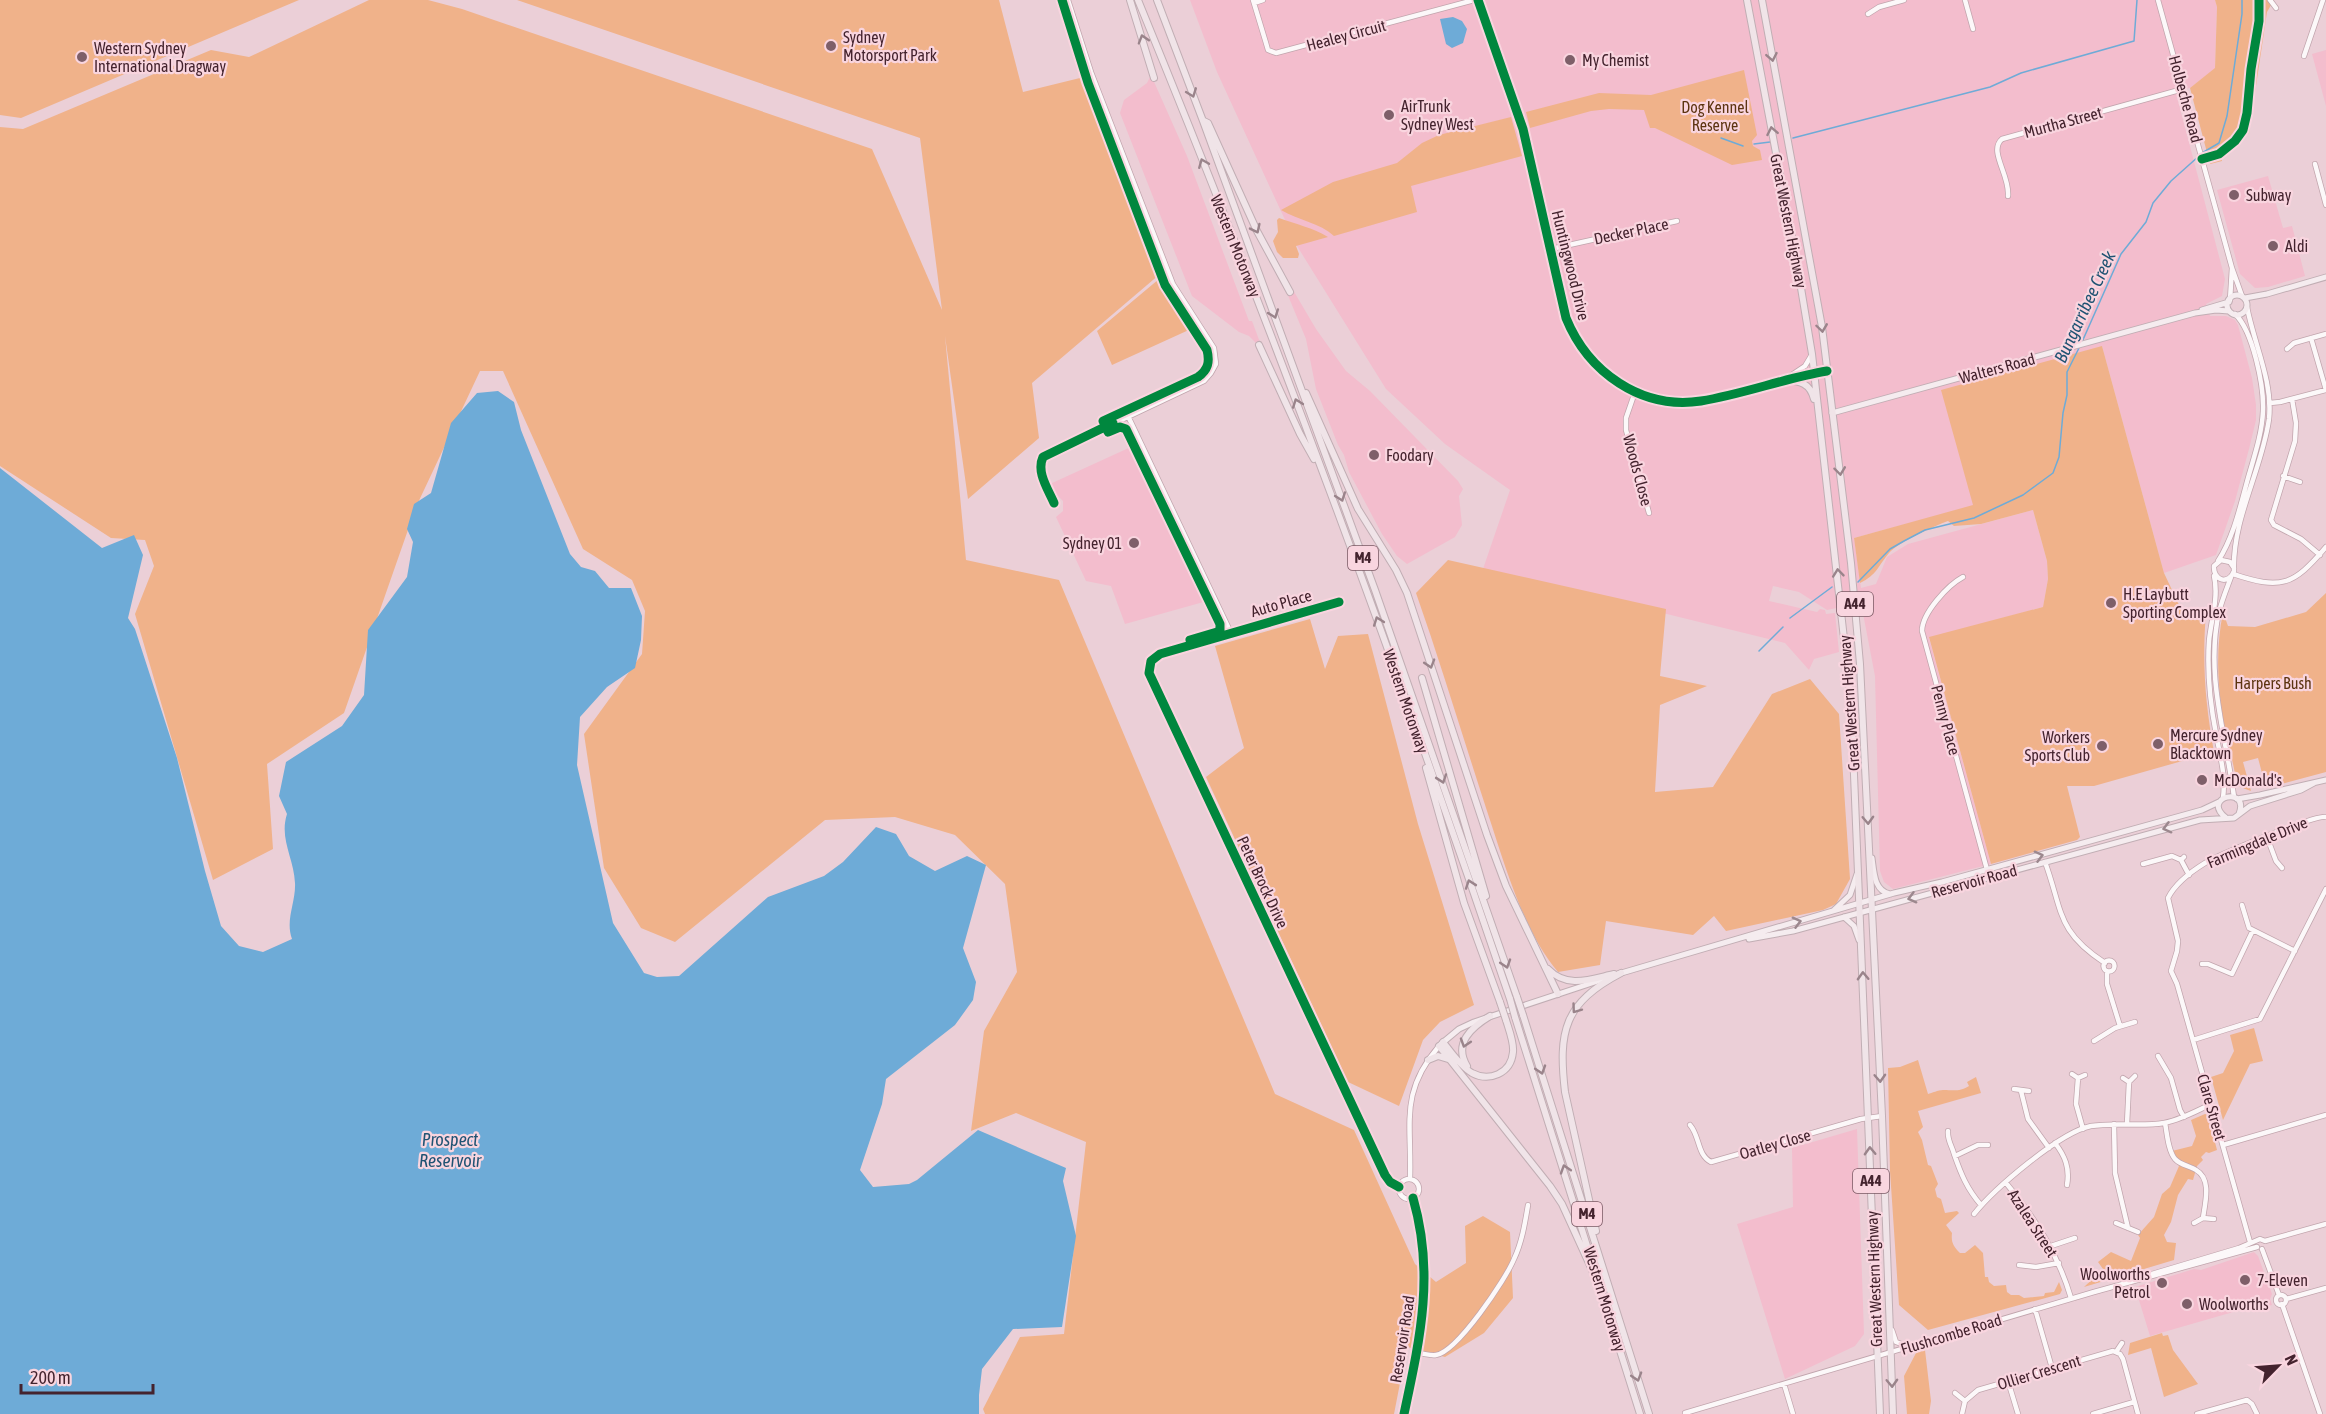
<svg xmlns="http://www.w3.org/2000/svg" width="2326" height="1414" font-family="'Asap Condensed',sans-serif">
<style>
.built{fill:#f3bdcd}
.green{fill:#f0b28a}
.water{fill:#6eabd7}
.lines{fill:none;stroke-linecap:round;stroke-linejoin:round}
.stream{stroke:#6eabd7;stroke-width:1.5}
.minor-casing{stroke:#c1a5ad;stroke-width:6}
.major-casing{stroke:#c1aeb4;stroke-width:7}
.highway-casing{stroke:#c1aeb4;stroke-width:8}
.minor{stroke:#fcf8f9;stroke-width:4.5}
.major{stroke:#f5ecef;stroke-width:5}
.highway{stroke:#f0e4e8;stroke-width:6}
.highway-bridge-casing{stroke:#c1aeb4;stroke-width:8;stroke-linecap:butt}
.highway-bridge{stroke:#f0e4e8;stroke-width:6}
.cycleway-casing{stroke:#f9d5df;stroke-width:13}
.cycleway{stroke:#00873e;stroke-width:9}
.oneway{stroke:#9a848b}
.oneway2{stroke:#9c888e}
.poi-dot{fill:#7e5f69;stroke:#f9d5df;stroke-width:2}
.labels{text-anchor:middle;stroke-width:4.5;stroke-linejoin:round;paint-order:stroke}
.shield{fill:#f9d5df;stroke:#7a5863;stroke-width:1.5}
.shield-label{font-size:15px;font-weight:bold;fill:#44232e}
.street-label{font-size:16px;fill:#44232e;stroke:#f9d5df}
.poi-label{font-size:16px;fill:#44232e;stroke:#f9d5df;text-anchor:start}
.park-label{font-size:16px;fill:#5c3410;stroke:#f9d5df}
.water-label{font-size:18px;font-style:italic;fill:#205373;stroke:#f9d5df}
</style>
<rect width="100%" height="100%" fill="#ebcfd7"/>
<path class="built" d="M1190 0H2215L2217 7 2215 69 2190 88 2183 89 2177 97 2225 279 2222 296 2206 304 2210 316H2226L2235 320 2238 325 2252 378 2256 405V420L2249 449 2235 501 2216 555 2164 573 2102 346 1973 506 1854 538 1861 588 1876 584 1887 557 1908 544 2033 510 2047 561 2048 579 2043 607 1929 638 1991 864 1893 889 1884 882 1880 871 1875 676 1861 603 1827 610 1799 592 1773 586 1769 601 1817 612 1820 609 1825 610 1826 614 1835 613 1839 652 1814 659 1809 670 1785 643 1483 569 1510 490 1445 444 1386 389 1297 246 1217 72Z
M2326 50V106L2312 54Z
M1151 75 1187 156 1249 321H1252L1261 345H1258L1249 336 1239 332 1192 296 1120 113 1124 100 1147 83Z
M2268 176 2283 228 2292 226 2305 276 2268 287 2255 288 2240 274 2217 190Z
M1293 290 1316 329 1346 371 1370 391 1458 481 1463 489 1459 496 1462 525 1455 537 1407 564 1397 556 1382 534 1349 472 1344 455 1338 445 1316 389 1306 339 1287 293Z
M1133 446 1207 601 1125 624 1111 586 1086 581 1056 517 1063 511V501L1054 492 1050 484Z
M1857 1129 1864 1334 1855 1346 1785 1379 1737 1224 1793 1207 1792 1148Z
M2254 1252 2258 1256 2272 1294 2270 1299 2272 1305 2260 1307 2253 1311 2247 1308 2150 1336 2135 1287 2194 1269 2201 1270Z"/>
<path class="green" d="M0 0H299L21 118 0 115Z
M369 0H428L462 9 872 149 942 310 920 138 517 0H999L1023 92 1084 77 1160 274 1032 383 1039 438 968 499 945 336 966 560 1059 580 1275 1094 1354 1130 1415 1264 1436 1282 1466 1263 1465 1226 1483 1216 1510 1232 1513 1298 1484 1333 1445 1357 1407 1347 1394 1414H985L983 1409 1020 1337 1064 1334 1086 1142 1016 1113 971 1131 984 1031 1017 972 1005 884 955 835 895 817 825 820 675 942 641 928 604 868 584 734 642 654 645 611 632 580 583 549 503 371H480L416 507 344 713 267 764 273 849 213 880 135 614 154 566 145 540 111 538 0 466V127L23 129 211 50 249 57Z
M2215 0H2274L2267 12 2249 133 2221 155 2222 161 2210 164 2190 88 2215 68 2217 7Z
M1744 70 1757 135 1752 141 1753 146 1760 150 1762 160 1732 165 1655 128H1650L1644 110 1609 109 1591 111 1530 128 1526 112 1599 93 1651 95Z
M1511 117 1522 156 1411 186 1417 212 1334 236C1320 223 1298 220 1281 210L1333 182 1397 163 1422 143 1439 135Z
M1279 218C1296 224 1313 228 1328 237L1296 246 1299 254 1298 258H1283L1277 252 1273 241 1278 232 1277 220Z
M1159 279 1191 329 1112 365 1097 331Z
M2102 346 2164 573 2181 609 2206 612C2202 662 2205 702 2214 752L2094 786H2067L2080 837 2077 840 1991 864 1929 637 2043 607 2048 579 2047 561 2033 510 1981 524 1954 526 1948 521C1935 526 1898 542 1889 553 1878 566 1877 575 1860 583L1854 538 1973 505 1941 390Z
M1448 560 1666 609 1660 676 1707 686 1660 705 1655 792 1713 787 1772 694 1810 679 1839 714 1850 879 1836 904 1823 910 1726 931 1714 916 1693 935 1606 921 1600 965 1558 972C1523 931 1505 865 1488 814 1464 741 1442 667 1416 593Z
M2326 593V772L2266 788 2258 758 2243 762 2251 791 2237 786C2234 763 2227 741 2223 718 2217 683 2216 647 2223 612L2228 626 2255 627 2306 612Z
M1310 619 1325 669 1338 636 1368 634 1418 824 1474 1005 1440 1022 1423 1040 1399 1106 1348 1082 1206 777 1244 748 1215 646Z
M2254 1028 2263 1061 2250 1064 2223 1120 2211 1077 2223 1073 2234 1051 2230 1035Z
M1918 1060 1928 1094C1932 1093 1938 1090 1943 1090 1954 1090 1959 1092 1969 1086L1967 1082 1976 1077 1981 1093 1918 1111 1923 1127 1918 1132 1922 1140 1928 1165 1931 1166 1938 1184 1935 1189 1937 1197 1941 1199 1945 1213 1957 1211 1959 1213 1946 1225 1952 1233C1951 1242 1953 1246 1960 1253H1965L1975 1245 1983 1253 1985 1277H1988L1989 1282 1994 1286 2006 1285 2007 1292 2011 1295H2019L2024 1298 2044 1296 2045 1293 2054 1292 2059 1282 2062 1290 2060 1294 1928 1330 1899 1305 1890 1171 1888 1068 1900 1067Z
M2205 1114 2208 1115 2217 1150 2209 1153 2206 1152 2201 1157 2203 1160 2197 1166 2193 1180 2188 1179 2178 1195 2171 1222 2164 1235 2167 1242 2176 1243 2174 1260 2084 1287 2103 1269 2098 1262 2111 1252 2131 1261 2140 1238 2138 1235 2154 1217 2162 1194 2170 1187 2179 1166 2168 1152 2192 1146 2196 1136 2191 1120Z
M2162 1333 2163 1336 2168 1335 2173 1350 2198 1384 2164 1397 2151 1348 2128 1355 2130 1343Z
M1925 1350 1931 1401 1929 1414H1907L1904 1376 1916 1353Z"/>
<path class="water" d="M1453 17 1462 21 1467 29 1463 43 1452 48 1446 44 1440 19Z
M498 391 514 402 521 430 570 554 581 567 595 571 609 588H631L642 616 641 640 635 668 607 687 580 717 577 765 613 923 644 973 657 977 679 976 768 897 824 876 843 862 876 827 896 834 909 856 935 871 967 856 986 865 963 948 976 982 973 1000 955 1025 886 1079 882 1104 860 1170 873 1187 909 1184 917 1180 978 1130 1066 1168 1063 1181 1076 1236 1062 1327 1013 1329 982 1369 979 1395V1414H0V468L102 548 134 535 143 555 128 618 135 629 177 758 205 871 221 926 239 946 263 952 292 939C285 920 296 902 295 883 294 858 279 839 287 814L279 796 286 762 342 726 364 695 368 630 407 577 413 542 407 529 414 504 431 493 451 423 477 393Z"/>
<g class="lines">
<path class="stream" d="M1721 138 1743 146
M1793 138 1990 87 2021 73 2134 41 2137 0
M1754 144 1770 142
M2202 153 2219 143 2227 116 2242 14V0
M2082 342 2121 254 2146 222 2153 203 2171 181 2199 156
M1858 582 1890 549 1904 541 1925 530 1974 518 2023 495 2053 473 2059 457 2063 413 2067 395V372L2080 346
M1790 618 1832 587
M1759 651 1783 627"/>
<defs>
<path id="minor" d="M1253 0 1266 43 1268 50 1276 53 1474 0
M1478 0 1523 129 1566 318C1588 372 1641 410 1701 401 1744 394 1785 378 1827 371
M1965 0 1973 29
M2158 0 2232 268 2242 296
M2270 0 2276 8
M1254 3 1263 0
M1868 14 1879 7 1904 0
M2304 56 2323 0
M2315 164 2326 205
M2008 196C2010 175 1988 151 2002 139L2183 89
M1551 249 1677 221
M2230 300 2232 268
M2311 338 2326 390
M2287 349 2294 343 2326 334
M1787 378 1805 366 1811 356
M1635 392 1626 418V430L1649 513
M2292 399 2296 423 2295 441 2271 520 2274 525 2301 539 2320 555
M2270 403 2280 402 2326 390
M1128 416 1231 633
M2283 476 2300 482
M1054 503C1048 489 1036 472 1043 457L1204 381 1211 373 1216 364 1214 348 1173 284 1091 72 1068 0
M2218 561C2234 536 2240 507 2248 478 2254 457 2262 434 2263 411 2264 386 2253 331 2235 314
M2234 568 2230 562 2221 560 2214 566C2213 581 2229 585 2234 571 2232 519 2262 470 2269 419 2273 381 2254 344 2247 307
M2233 574C2281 590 2293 586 2326 547
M2214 576C2219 597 2211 620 2209 641 2207 672 2210 703 2216 734 2220 756 2226 775 2223 798
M1963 577C1948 585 1922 613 1922 631L1989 877
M2231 577C2227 588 2222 600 2219 612 2205 675 2226 735 2234 797
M1339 602 1160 654 1151 661 1149 673 1385 1175 1390 1182 1399 1187
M2267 837 2276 861 2282 868
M2184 857 2181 860 2189 875
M2045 862C2063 911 2056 931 2105 963
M2143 864 2172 856 2181 860
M2242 905 2249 928 2295 951
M2103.5 966a5.5 5.5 0 1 1 11 0a5.5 5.5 0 1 1-11 0Z
M2202 964H2208L2232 974 2253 930
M2107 971V984L2120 1026
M2193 1040 2260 1019 2326 889
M2094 1041 2115 1028 2135 1022
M2158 1056 2171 1078 2180 1110 2184 1117
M2072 1074 2078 1078 2085 1075
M2078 1078 2076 1104 2083 1129
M2123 1078 2129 1082 2135 1076
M2014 1089 2029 1091
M2021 1091 2028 1119 2049 1148
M2165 1123C2167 1133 2168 1151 2175 1159 2180 1165 2190 1166 2196 1170 2212 1179 2205 1203 2203 1218
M2114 1124 2115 1173 2128 1228
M2127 1124 2129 1082
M1690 1125C1700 1136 1697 1155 1711 1162L1861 1119 1882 1116
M1948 1131C1947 1140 1952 1146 1954 1154 1961 1174 1967 1189 1981 1205
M2055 1143C2065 1156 2070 1168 2067 1185
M2223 1145 2326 1115
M1955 1156 1978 1145H1988
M1399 1189a10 10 0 1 1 20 0a10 10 0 1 1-20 0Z
M1410 1179C1412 1123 1399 1093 1439 1046
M2006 1183C2035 1218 2058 1254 2071 1298
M1974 1214C1994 1189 2060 1132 2091 1126 2115 1122 2140 1127 2164 1123 2180 1120 2197 1111 2211 1104
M2116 1223 2138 1232
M2194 1223 2203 1218 2214 1219
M2250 1242 2177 984 2171 971 2177 951 2178 941 2168 898C2175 884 2192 871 2205 863 2219 855 2316 814 2326 817
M2051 1246 2075 1238
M2262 1249 2279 1295
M2019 1265 2036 1267 2059 1263
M2152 1274 2239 1248 2260 1239 2265 1241 2326 1224
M2276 1300a5 5 0 1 1 10 0a5 5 0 1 1-10 0Z
M2286 1299 2326 1288
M2282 1304 2320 1414
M2035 1309 2052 1368
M1892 1330 1896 1342 1907 1346
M2116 1352 2122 1343
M1417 1353C1423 1353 1430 1356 1436 1355 1457 1352 1506 1279 1514 1259 1522 1242 1525 1223 1528 1205
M2008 1381 2018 1414
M1784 1384 1793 1414
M1955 1393 1965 1401
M1685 1413 2094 1292 2257 1247
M1404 1414C1420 1339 1435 1274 1413 1198
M1962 1414 1965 1401 1978 1390 2113 1351 2120 1354 2123 1359 2138 1414
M2093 1414 2134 1402
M2197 1414 2247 1400 2252 1404 2257 1414"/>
<path id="major" d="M2227 305a10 10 0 1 1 20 0a10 10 0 1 1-20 0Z
M2245 298 2267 294 2326 277
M2202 310 2229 302
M1832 413 2195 313 2216 310 2229 311
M2237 799 2260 795 2326 780
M2225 817C2201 797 2250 785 2239 814
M1872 858C1874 872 1874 891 1890 894
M1834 910 1850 895 1857 874
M1844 917 1854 926 1859 940
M1749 939 1793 931 2200 820 2234 818 2250 806 2301 790 2314 783
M1618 974 1894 893 1942 882 2202 810 2219 802
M1441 1044 1459 1029 1474 1022 1601 980"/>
<path id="highway" d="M1130 0 1154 78
M1138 0C1273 329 1396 662 1510 999
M1157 0 1203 121 1375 590 1517 997
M1747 0 1797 264 1812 354 1851 701 1880 1414
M1762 0 1822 327 1851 563 1860 664 1882 1116 1893 1414
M1204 121 1208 123 1257 231 1290 292
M1259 345 1300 434 1314 459
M1785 380C1800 381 1810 383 1814 399
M1306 393 1358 509 1396 570 1407 593 1487 835 1506 886 1558 994
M1422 678 1486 896
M1426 768 1464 903 1500 1002
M1548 969C1567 989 1591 979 1614 974
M1523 1015 1649 1414
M1515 1017 1640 1414
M1443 1042C1451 1052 1460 1066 1472 1073 1489 1082 1511 1074 1513 1052 1514 1042 1509 1030 1506 1020
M1439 1046 1550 1186 1562 1204 1593 1272
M1428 1060 1438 1056 1448 1059
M1467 1066C1453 1043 1472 1027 1490 1016
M1596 1231 1565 1092C1558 1031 1564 1003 1621 973"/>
</defs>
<use href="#minor" class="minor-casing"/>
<use href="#major" class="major-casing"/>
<use href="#highway" class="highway-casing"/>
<use href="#minor" class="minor"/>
<use href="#major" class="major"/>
<use href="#highway" class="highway"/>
<defs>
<path id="highway-bridge" d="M1517 997 1523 1015
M1510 999 1515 1017
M1500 1002 1506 1020"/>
</defs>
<use href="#highway-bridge" class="highway-bridge-casing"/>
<use href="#highway-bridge" class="highway-bridge"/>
<defs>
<path id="cycleway" d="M1062 0 1088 83 1165 285 1207 350C1210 362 1208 370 1198 377L1103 421 1108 432 1120 427 1126 429 1220 624V630L1217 632 1190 640 1191 644
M1478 0 1523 129 1566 318C1588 372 1641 410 1701 401 1744 394 1785 378 1827 371
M2202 159 2219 154 2235 141 2243 130 2247 113 2251 69 2259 21V0
M1054 503C1048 489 1036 472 1043 457L1113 423
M1339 602 1160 654 1151 661 1149 673 1385 1175 1390 1182 1399 1187
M1404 1414C1420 1339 1435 1274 1413 1198"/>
</defs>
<use href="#cycleway" class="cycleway-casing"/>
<use href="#cycleway" class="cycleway"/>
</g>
<defs><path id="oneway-chevron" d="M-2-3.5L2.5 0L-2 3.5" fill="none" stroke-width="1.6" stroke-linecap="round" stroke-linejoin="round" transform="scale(1.5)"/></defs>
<g class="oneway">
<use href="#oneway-chevron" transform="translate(1143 39) rotate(-107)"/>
<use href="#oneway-chevron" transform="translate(1772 57) rotate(79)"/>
<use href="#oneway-chevron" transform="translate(1192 93) rotate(69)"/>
<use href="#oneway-chevron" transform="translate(1772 131) rotate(-101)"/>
<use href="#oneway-chevron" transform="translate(1203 163) rotate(-112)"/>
<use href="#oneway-chevron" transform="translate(1256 229) rotate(64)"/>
<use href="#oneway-chevron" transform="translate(1274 314) rotate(70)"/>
<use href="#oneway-chevron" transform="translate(1822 328) rotate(82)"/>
<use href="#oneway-chevron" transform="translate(1297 403) rotate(-110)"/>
<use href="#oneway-chevron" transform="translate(1840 471) rotate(83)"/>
<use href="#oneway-chevron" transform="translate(1341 497) rotate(70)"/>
<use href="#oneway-chevron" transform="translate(1838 573) rotate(-96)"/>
<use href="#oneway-chevron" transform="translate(1378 621) rotate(-110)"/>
<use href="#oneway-chevron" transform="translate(1430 664) rotate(73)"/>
<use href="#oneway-chevron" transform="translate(1442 779) rotate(71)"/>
<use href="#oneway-chevron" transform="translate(1868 820) rotate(88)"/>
<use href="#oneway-chevron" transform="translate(1470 884) rotate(-109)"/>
<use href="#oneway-chevron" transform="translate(1506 964) rotate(72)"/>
<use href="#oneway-chevron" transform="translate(1863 976) rotate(-92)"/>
<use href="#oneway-chevron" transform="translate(1576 1009) rotate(126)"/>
<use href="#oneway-chevron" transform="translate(1465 1043) rotate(108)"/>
<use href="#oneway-chevron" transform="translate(1541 1070) rotate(72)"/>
<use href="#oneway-chevron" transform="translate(1880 1078) rotate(87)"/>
<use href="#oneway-chevron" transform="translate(1870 1151) rotate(-92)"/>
<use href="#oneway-chevron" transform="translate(1565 1169) rotate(-108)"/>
<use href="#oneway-chevron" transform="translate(1637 1377) rotate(73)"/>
<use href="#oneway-chevron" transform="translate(1892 1383) rotate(88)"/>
</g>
<g class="oneway2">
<use href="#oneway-chevron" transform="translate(2167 828) rotate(165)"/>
<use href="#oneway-chevron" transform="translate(2039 856) rotate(-15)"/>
<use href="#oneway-chevron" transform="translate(1912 898) rotate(165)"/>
<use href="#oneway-chevron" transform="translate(1797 922) rotate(-15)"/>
</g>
<g class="poi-dot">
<circle cx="831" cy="46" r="6"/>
<circle cx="82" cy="57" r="6"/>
<circle cx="1570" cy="60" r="6"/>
<circle cx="1389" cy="115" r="6"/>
<circle cx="2234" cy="195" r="6"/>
<circle cx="2273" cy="246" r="6"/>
<circle cx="1374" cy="455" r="6"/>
<circle cx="1134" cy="543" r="6"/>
<circle cx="2111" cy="603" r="6"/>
<circle cx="2158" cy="744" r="6"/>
<circle cx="2102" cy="746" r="6"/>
<circle cx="2202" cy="780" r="6"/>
<circle cx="2245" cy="1280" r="6"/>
<circle cx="2162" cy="1283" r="6"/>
<circle cx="2187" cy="1304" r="6"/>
</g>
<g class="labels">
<g class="shield">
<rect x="1348" y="546" width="30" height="24" rx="4.5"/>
<rect x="1837" y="592" width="36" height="24" rx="4.5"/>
<rect x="1853" y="1169" width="36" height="24" rx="4.5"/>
<rect x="1572" y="1202" width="30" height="24" rx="4.5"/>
</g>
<g class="shield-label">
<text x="1363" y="563">M4</text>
<text x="1855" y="609">A44</text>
<text x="1871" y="1186">A44</text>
<text x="1587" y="1219">M4</text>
</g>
<g class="street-label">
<text transform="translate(1346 35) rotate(-15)" y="6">Healey Circuit</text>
<text transform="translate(2186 99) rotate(75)" y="6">Holbeche Road</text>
<text transform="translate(2063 122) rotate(-15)" y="6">Murtha Street</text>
<text transform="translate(1789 221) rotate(79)" y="6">Great Western Highway</text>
<text transform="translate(1631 231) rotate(-12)" y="6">Decker Place</text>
<text transform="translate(1236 246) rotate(68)" y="6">Western Motorway</text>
<text transform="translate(1571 265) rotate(76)" y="6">Huntingwood Drive</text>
<text transform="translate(1997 368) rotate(-15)" y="6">Walters Road</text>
<text transform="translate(1638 470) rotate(75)" y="6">Woods Close</text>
<text transform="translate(1281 603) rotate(-16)" y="6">Auto Place</text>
<text transform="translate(1406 701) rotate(71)" y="6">Western Motorway</text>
<text transform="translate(1849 703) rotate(-94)" y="6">Great Western Highway</text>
<text transform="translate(1946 720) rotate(75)" y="6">Penny Place</text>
<text transform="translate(2257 842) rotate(-23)" y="6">Farmingdale Drive</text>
<text transform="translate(1974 881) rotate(-15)" y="6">Reservoir Road</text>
<text transform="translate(1263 882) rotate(65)" y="6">Peter Brock Drive</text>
<text transform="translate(2212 1107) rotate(74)" y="6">Clare Street</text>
<text transform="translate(1775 1144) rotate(-16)" y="6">Oatley Close</text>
<text transform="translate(2033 1223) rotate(57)" y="6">Azalea Street</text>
<text transform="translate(1874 1279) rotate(-92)" y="6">Great Western Highway</text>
<text transform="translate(1605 1299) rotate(73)" y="6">Western Motorway</text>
<text transform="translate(1951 1334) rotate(-17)" y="6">Flushcombe Road</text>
<text transform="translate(1402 1339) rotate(-81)" y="6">Reservoir Road</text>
<text transform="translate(2039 1372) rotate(-17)" y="6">Ollier Crescent</text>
</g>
<g class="poi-label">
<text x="843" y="43">Sydney<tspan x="843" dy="18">Motorsport Park</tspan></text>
<text x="94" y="54">Western Sydney<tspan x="94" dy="18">International Dragway</tspan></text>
<text x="1582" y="66">My Chemist</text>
<text x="1401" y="112">AirTrunk<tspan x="1401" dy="18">Sydney West</tspan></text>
<text x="2246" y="201">Subway</text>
<text x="2285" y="252">Aldi</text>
<text x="1386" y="461">Foodary</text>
<text x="1122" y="549" text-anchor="end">Sydney 01</text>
<text x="2123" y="600">H.E Laybutt<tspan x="2123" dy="18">Sporting Complex</tspan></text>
<text x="2170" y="741">Mercure Sydney<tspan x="2170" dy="18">Blacktown</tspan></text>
<text x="2090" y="743" text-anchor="end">Workers<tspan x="2090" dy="18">Sports Club</tspan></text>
<text x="2214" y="786">McDonald's</text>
<text x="2150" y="1280" text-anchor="end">Woolworths<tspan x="2150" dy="18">Petrol</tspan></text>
<text x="2257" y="1286">7-Eleven</text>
<text x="2199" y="1310">Woolworths</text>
</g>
<g class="park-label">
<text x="1715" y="113">Dog Kennel<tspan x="1715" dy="18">Reserve</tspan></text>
<text x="2273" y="689">Harpers Bush</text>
</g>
<g class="water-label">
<text transform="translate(2085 307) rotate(-65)" y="6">Bungarribee Creek</text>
<text x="450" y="1146">Prospect<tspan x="450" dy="21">Reservoir</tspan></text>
</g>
</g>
<g transform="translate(2278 1366) rotate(65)" stroke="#f9d5df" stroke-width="4.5" paint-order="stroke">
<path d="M0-4.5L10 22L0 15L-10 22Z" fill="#44232e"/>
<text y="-9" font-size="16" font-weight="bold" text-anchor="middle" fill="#44232e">N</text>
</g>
<path d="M21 1384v9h132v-9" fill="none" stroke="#44232e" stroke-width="3"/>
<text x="30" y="1384" font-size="18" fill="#44232e" stroke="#f9d5df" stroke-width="4.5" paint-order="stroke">200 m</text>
</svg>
